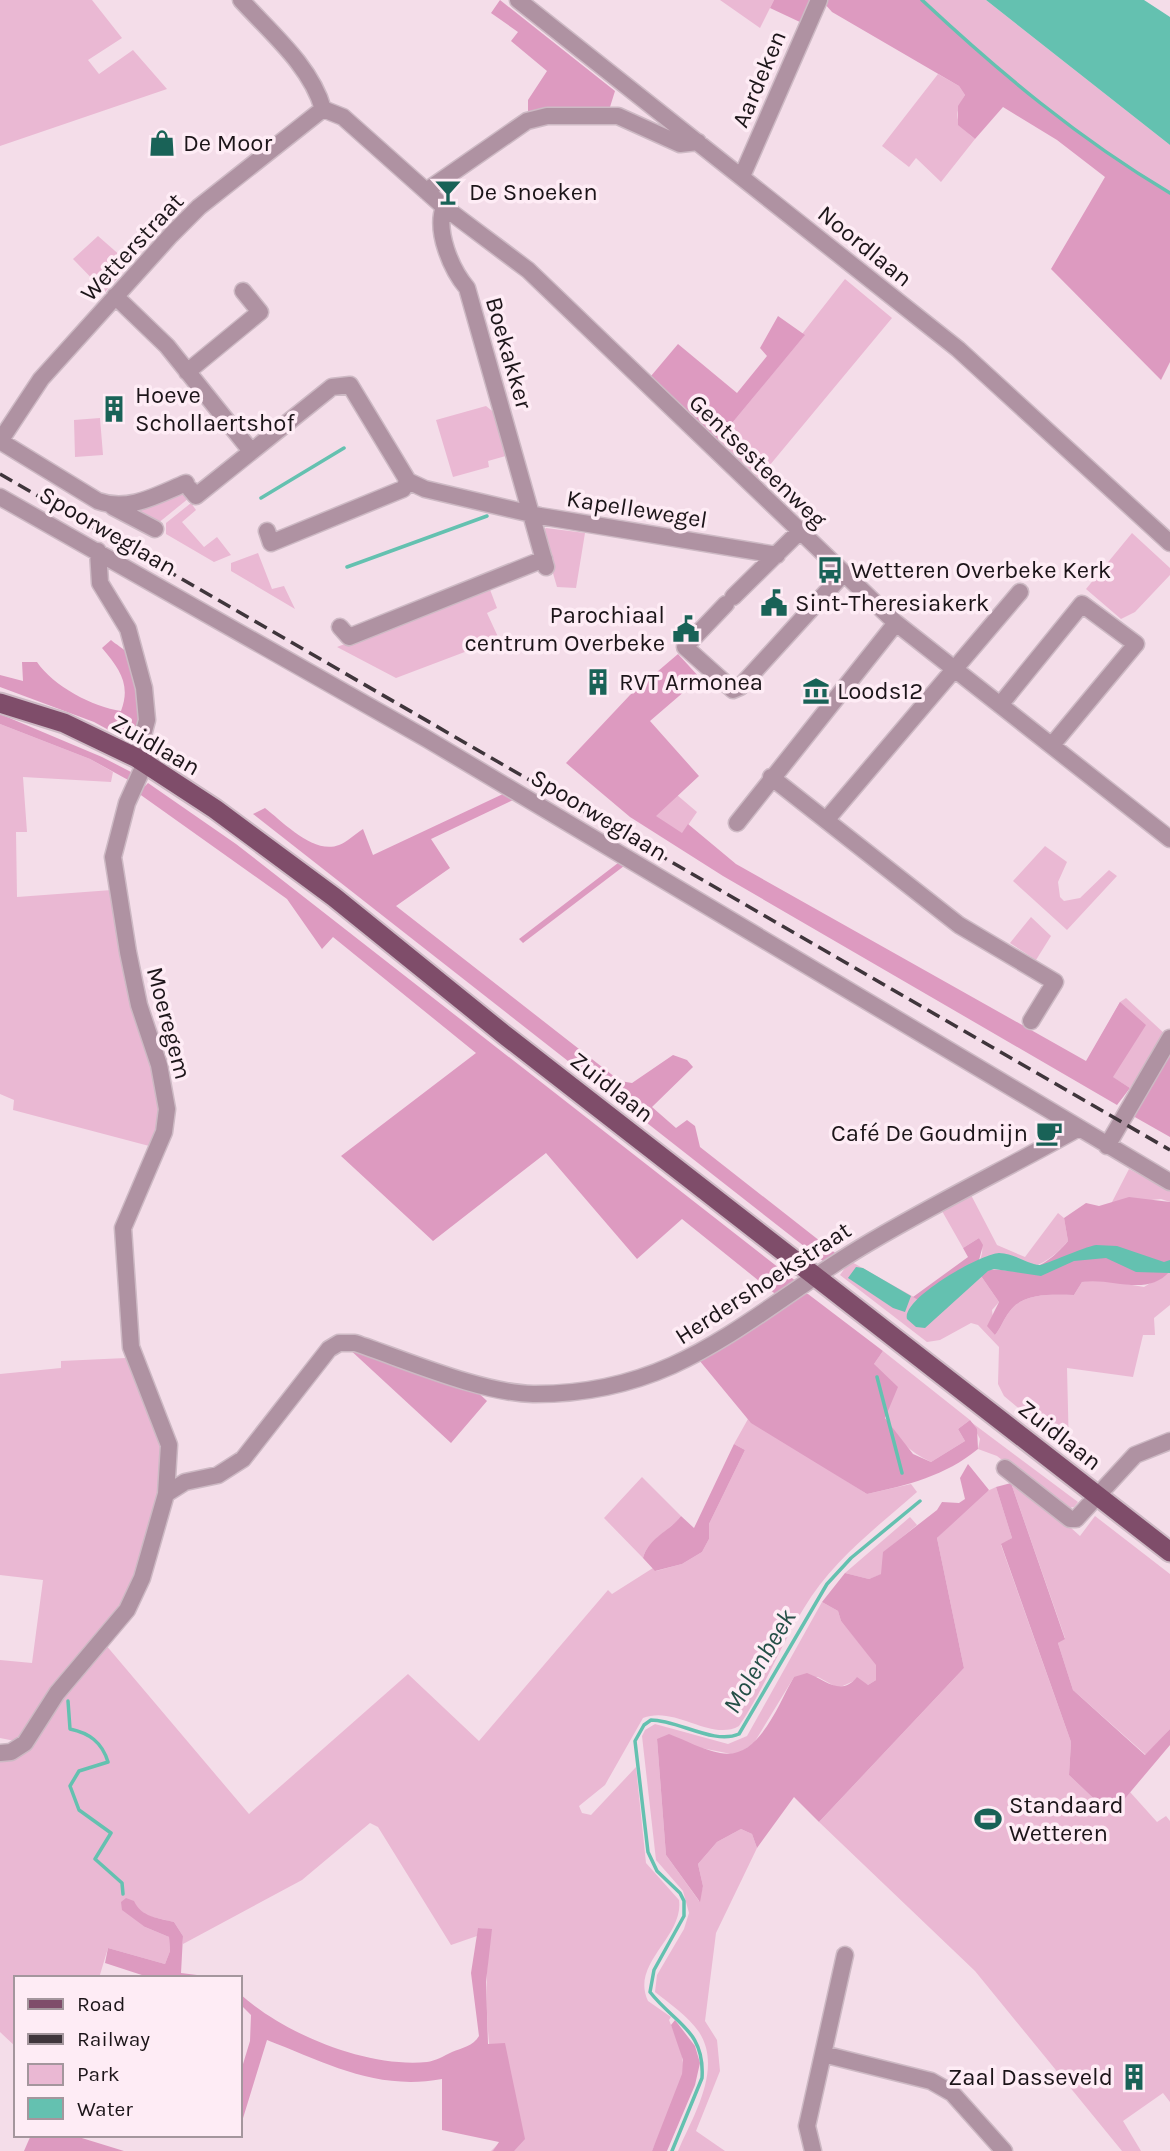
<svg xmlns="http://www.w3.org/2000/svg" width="1170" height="2151" font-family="Karla,sans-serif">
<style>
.green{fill:#eab8d3}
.forest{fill:#dd9ac0}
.water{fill:#64c1b0}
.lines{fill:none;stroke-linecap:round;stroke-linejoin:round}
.stream{stroke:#64c1b0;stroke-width:3.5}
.minor-casing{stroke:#cdb9c4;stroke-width:19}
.major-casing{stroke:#cdb9c4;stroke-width:23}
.minor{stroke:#af92a2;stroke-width:16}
.major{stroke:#7f4d6a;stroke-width:19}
.rail{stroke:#3f353b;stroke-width:3.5;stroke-dasharray:14 7;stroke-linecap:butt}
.labels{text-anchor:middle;stroke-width:7;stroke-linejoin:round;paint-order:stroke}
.street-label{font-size:24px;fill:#1c1519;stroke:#feecf5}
.poi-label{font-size:24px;fill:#1c1519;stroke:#feecf5;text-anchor:start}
.water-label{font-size:26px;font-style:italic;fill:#254f47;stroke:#feecf5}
</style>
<rect width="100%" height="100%" fill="#f4dde9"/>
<path class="green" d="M0 0H92L122 38 88 60 99 74 133 50 167 89 0 146Z
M720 0H774L760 28Z
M922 0H986L1170 145V193C1080 136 999 72 922 0Z
M938 74 959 86 965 95C952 117 956 124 975 139L941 182 916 158 909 167 882 146Z
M98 236 130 264 105 292 73 259Z
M845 279 892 318 759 478 718 440 804 336 802 334Z
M486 406 501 418 513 454 488 461 489 467 453 477 436 420Z
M100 418 103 455 75 457 74 420Z
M183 487 189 498 157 524 123 509Z
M191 503 196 510 182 522 204 547 217 537 231 555 214 562 166 534V523Z
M546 528 585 533 576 588 557 587 541 532Z
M1132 533 1170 568V575L1135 612 1121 619 1086 589Z
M258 553 272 589 284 586 295 609 231 571V563Z
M489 587 497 608 487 613 499 639 396 678 337 647Z
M0 724 90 759 113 772 111 782 23 777 27 832H16L17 897 112 890 156 1079 160 1116 153 1147 13 1110 14 1100 0 1094Z
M677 795 697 812 682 834 655 816Z
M1045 846 1067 862 1058 882 1060 897 1064 901 1080 898 1109 870 1117 876 1067 930 1013 881Z
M1031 917 1051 936 1036 960 1010 943Z
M1126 998 1165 1034 1130 1088 1087 1061 1120 1002Z
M1129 1169 1170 1191V1202L1161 1199 1111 1204Z
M971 1195 997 1245 1025 1257 1058 1213 1064 1218 1068 1241C1047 1266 1025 1274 994 1268L981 1276 999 1302 992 1310 995 1335C1001 1328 1004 1318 1010 1311 1024 1292 1053 1295 1074 1295L1082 1282 1097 1279 1144 1287 1170 1271V1305L1154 1318 1155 1335H1143L1133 1377 1067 1368 1069 1450 1004 1396 998 1384 999 1347 978 1325 971 1323 940 1340 927 1342 840 1275 850 1261 921 1301 978 1264C983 1254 984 1248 979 1238L963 1248 942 1211Z
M883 1351 970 1420 958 1429 965 1441 931 1462C887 1442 882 1406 874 1364Z
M126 1358 143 1391 165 1453 156 1507 137 1572 122 1608 29 1732 15 1741 0 1738V1660L32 1663 43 1580 0 1575V1374L61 1368V1361Z
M748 1419 867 1494 911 1484 917 1492C877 1527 832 1561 804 1608 780 1646 765 1688 739 1726 711 1742 675 1705 643 1718L605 1785 579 1806 582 1813 591 1815 636 1767 646 1863 679 1900C684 1937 630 1963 648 2001L671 2017 669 2020C674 2033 682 2049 683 2063 684 2092 664 2125 652 2151H491L500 2142C492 2071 480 2001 491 1930L479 1928 477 1936 451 1945 378 1827 370 1823 302 1880 183 1944V1936L174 1922 148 1916 138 1909 145 1927 169 1937 170 1951 165 1964 108 1948 99 1978H16V2047L0 2032V1759L34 1742 75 1681 105 1644 249 1814 408 1674 479 1741 608 1590 612 1594 653 1568 656 1571 682 1564 702 1552 709 1539V1524L745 1450 734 1444Z
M971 1422 1078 1502 1074 1507 1064 1509 997 1456 978 1449 980 1439Z
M642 1477 681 1516C670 1531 648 1539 643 1558L604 1518Z
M1019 1481 1080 1536 1095 1516 1170 1574V1729L1146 1755 1073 1690 1058 1643 1065 1638 1011 1483Z
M996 1487 1012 1538 1001 1545 1071 1742 1069 1775 1111 1815 1130 1792 1157 1822 1166 1816 1170 1821V2102L1163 2093 1123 2121 1141 2151H1122L975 1971 819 1822 964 1668 937 1538 983 1493Z
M910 1517 917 1525 884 1552 882 1574 869 1579 845 1573Z
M822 1602 838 1611 841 1621 877 1665 876 1680 868 1685 854 1681 838 1688 818 1677H794L754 1743 736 1755 657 1739 666 1855 699 1901 703 1886 698 1864 717 1842 741 1829 752 1834 757 1848 716 1933 705 2021 717 2040 720 2071 696 2131 725 2151H678C693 2116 723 2069 699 2032 688 2016 670 2004 655 1992L657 1975 684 1929 689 1913 683 1891 656 1860 642 1736 645 1730 655 1724 728 1744 747 1736Z"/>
<path class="forest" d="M500 0 615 91 610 107 557 108 528 115V100L547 71 511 41 518 32 491 13Z
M774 0H922C999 72 1080 136 1170 193V362L1161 380 1051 269 1105 177 1057 140 1003 107 975 139 958 125V106L965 95 959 86 832 12 824 3 802 23 770 8Z
M778 316 805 335 718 440 651 376 678 344 737 393 767 356 760 348Z
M111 640C115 644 125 649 128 654 139 667 142 720 137 736L127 740 94 722 0 687V675L23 681 22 662H37C53 686 93 707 121 711 131 685 120 669 102 648Z
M678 654 700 678 650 721 699 776 656 816 682 833 688 824 736 864 1086 1061 1120 1002 1146 1025 1113 1077 1130 1088 1117 1105 723 876 630 817 566 763 630 695Z
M0 714 102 757 131 772 130 781 90 759 0 724Z
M148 783 236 844 797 1282 779 1297 682 1219 637 1259 546 1153 433 1241 341 1156 476 1053 333 937 322 949 287 899 138 793Z
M503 794 513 800 431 839 450 868 396 906 620 1081 632 1083 673 1055 687 1060 693 1067 652 1107 676 1128 687 1120 695 1126 700 1147 839 1256 823 1261 253 814 265 808C283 822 314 855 339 845 347 842 355 834 363 829L373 855Z
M618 863 624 866 523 943 519 939Z
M1170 1052V1137L1133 1116Z
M1129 1197 1170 1202V1271C1147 1298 1112 1277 1082 1282L1074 1295C1053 1295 1024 1292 1010 1311 1004 1318 1001 1328 995 1335L987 1326 999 1302 981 1276 983 1271C994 1268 1000 1270 1011 1271 1034 1274 1054 1258 1068 1241L1064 1218 1086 1203 1099 1206Z
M979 1238 983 1245 978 1264 920 1301 913 1297 968 1257 963 1248Z
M802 1294H808L883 1351 874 1364 898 1387 885 1418 913 1454 931 1462 965 1441 958 1429 970 1420 977 1429 978 1449C945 1476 908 1485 867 1494L751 1423 699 1360Z
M347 1347 470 1385 487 1401 451 1443Z
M734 1444 745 1450 709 1524V1539L702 1552 682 1564 655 1571 643 1558C649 1537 669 1532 681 1516L694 1528Z
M968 1464 989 1490 937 1538 964 1668 819 1822 794 1797 757 1848 752 1834 741 1829 717 1842 698 1864 703 1886 700 1902 666 1855 657 1739 669 1734C685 1740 703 1750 720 1753 759 1761 778 1704 794 1677L807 1673C826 1680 841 1697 857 1677L868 1685 876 1680V1665L841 1621 838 1611 822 1602 845 1573 869 1579 881 1574 883 1552 937 1510 942 1502 959 1503 965 1499 960 1478Z
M1011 1483 1065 1639 1058 1643 1073 1690 1145 1755 1170 1729V1745L1111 1815 1069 1775 1071 1742 1001 1544 1012 1538 996 1487Z
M126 1898 134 1901C141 1917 158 1918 174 1922L183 1936 181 1973 221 1978H151L105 1963 108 1948 165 1964 170 1951 169 1937 145 1927 122 1910 121 1902Z
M478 1928 492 1929 486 1982 488 2044 505 2043 525 2139 514 2151H493L499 2142 442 2130V2079C376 2091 327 2063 267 2040L240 2128V2074L250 2041 251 2015 240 2004V1994C284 2034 367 2068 427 2062 435 2061 444 2056 452 2052 462 2048 473 2046 479 2036L471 1973Z
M675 2020 695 2046 700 2063 695 2085 667 2151H652L682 2074 683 2060 671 2025Z
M31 2135H72L124 2151H24Z"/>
<path class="water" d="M986 0H1144L1170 17V145Z
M1096 1245 1117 1246 1164 1262 1170 1260V1273L1136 1272 1106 1258 1074 1261 1041 1276 994 1269 988 1271 925 1328 916 1327 907 1319C901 1299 980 1254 999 1253 1014 1253 1026 1264 1040 1265 1044 1265 1084 1247 1096 1245Z
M856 1267 863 1268 911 1296 905 1312 893 1308 848 1278Z"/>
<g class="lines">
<path class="stream" d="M922 0C999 72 1079 139 1170 193
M261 498 344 448
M347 567 487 516
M877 1377 902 1473
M68 1701 70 1729C89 1733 102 1742 108 1762L79 1771 70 1786 79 1810 111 1833 95 1859 122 1883 123 1894
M672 2151 702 2078C705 2030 675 2024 650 1992L654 1970 684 1916V1901L680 1893 657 1871 648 1852 635 1741 644 1725 651 1720C678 1720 714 1745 739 1734L827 1584 851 1558 920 1501"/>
<defs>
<path id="minor" d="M241 0C270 32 311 66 323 109
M518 0 958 349 1170 543
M323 109 343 117 444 207 528 270 896 623 1170 839
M742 176 819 0
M426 191 527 121 547 116H618L680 144 698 142
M444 207C435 231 451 269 467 288L546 567
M115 296 167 346 251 451
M187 372 260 312 243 291
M0 441 41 379 171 235 199 207 323 109
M0 441 98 501C129 512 157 495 186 483
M190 489 196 496 332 387 350 385 408 481 425 489 540 516 777 555
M0 497 427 739 1170 1182
M113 507 155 529
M267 531 271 543 403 489 408 481
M98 551 100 583 128 629 144 688 147 720 137 758
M733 597 799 532
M726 604 685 647 733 690 740 687 843 574
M340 627 349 637 544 559
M1000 705 1082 604 1136 644 1052 745
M145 763 127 803 113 857 128 952 139 1005 159 1065 167 1109 164 1132 123 1228 131 1347 169 1445 166 1494
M771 777 959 925 1055 982 1031 1021
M827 819 1020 592
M737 823 896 623
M1107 1146 1170 1038
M1005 1468 1070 1519H1076L1135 1455 1170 1441
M0 1753 11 1752 25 1743 57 1693 127 1610 142 1578 166 1494 185 1482 218 1475 243 1459 329 1349 339 1343H355C406 1360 481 1393 533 1394 678 1395 747 1316 860 1248 931 1205 1006 1169 1079 1128
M823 2054 931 2081 952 2093 1004 2151
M813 2151 807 2126 845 1955"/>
<path id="major" d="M0 703 64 723 137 758 215 809 334 897 506 1036 1170 1552"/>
</defs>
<use href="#minor" class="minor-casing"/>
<use href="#major" class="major-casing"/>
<use href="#minor" class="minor"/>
<use href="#major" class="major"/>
<path class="rail" d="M0 474 1170 1150"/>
</g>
<defs>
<symbol id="shop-bare" viewBox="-9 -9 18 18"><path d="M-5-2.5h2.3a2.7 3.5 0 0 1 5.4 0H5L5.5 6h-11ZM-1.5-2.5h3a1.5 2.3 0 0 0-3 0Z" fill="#196257" stroke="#feecf5" stroke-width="2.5" paint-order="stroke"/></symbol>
<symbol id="bar-bare" viewBox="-9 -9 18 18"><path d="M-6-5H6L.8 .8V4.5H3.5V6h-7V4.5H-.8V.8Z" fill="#196257" stroke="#feecf5" stroke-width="2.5" paint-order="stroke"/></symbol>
<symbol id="building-bare" viewBox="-9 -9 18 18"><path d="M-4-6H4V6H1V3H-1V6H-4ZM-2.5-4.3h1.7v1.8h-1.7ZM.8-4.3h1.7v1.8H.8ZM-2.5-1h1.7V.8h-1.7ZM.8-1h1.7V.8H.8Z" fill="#196257" stroke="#feecf5" stroke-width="2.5" paint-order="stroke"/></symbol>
<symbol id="bus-bare" viewBox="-9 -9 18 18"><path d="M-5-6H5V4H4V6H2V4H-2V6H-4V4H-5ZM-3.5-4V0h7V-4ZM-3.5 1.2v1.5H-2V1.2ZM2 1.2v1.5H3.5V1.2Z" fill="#196257" stroke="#feecf5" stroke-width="2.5" paint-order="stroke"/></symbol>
<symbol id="civic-bare" viewBox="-9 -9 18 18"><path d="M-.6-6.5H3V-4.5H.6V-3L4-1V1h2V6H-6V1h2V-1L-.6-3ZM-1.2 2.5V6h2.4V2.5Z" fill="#196257" stroke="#feecf5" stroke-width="2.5" paint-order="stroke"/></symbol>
<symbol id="museum-bare" viewBox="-9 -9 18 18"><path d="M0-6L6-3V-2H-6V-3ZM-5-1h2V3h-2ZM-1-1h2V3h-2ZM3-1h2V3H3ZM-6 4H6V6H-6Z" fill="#196257" stroke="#feecf5" stroke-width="2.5" paint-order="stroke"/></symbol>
<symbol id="cafe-bare" viewBox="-9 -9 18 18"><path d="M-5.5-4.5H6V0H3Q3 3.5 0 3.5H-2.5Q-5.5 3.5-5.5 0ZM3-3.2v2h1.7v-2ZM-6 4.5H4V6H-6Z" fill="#196257" stroke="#feecf5" stroke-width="2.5" paint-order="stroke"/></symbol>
<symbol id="stadium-bare" viewBox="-9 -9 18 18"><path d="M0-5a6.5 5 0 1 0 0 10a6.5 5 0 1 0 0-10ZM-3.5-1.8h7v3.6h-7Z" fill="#196257" stroke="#feecf5" stroke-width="2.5" paint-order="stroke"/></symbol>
</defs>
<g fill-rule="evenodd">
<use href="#shop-bare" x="143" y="124" width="38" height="38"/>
<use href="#bar-bare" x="429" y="173" width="38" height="38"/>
<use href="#building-bare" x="95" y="390" width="38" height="38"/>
<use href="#bus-bare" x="811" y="551" width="38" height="38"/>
<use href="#civic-bare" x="755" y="584" width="38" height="38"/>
<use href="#civic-bare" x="667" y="610" width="38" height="38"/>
<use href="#building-bare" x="579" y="663" width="38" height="38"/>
<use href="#museum-bare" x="797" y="672" width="38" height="38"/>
<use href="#cafe-bare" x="1030" y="1114" width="38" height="38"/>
<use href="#stadium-bare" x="969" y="1800" width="38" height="38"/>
<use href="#building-bare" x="1115" y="2058" width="38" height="38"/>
</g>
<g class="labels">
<g class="street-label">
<text transform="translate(759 79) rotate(-67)" y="8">Aardeken</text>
<text transform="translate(865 246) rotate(39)" y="8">Noordlaan</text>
<text transform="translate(132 247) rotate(-47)" y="8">Wetterstraat</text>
<text transform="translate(509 353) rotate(74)" y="8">Boekakker</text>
<text transform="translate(758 461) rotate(44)" y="8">Gentsesteenweg</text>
<text transform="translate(637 509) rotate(9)" y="8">Kapellewegel</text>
<text transform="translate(108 531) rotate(30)" y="8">Spoorweglaan</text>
<text transform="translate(156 745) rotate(30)" y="8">Zuidlaan</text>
<text transform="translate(599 815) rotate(31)" y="8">Spoorweglaan</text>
<text transform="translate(169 1023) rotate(75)" y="8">Moeregem</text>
<text transform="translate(612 1087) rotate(38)" y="8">Zuidlaan</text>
<text transform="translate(763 1283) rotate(-33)" y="8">Herdershoekstraat</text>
<text transform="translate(1060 1435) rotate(38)" y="8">Zuidlaan</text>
</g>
<g class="poi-label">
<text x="183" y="151">De Moor</text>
<text x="469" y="200">De Snoeken</text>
<text x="135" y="403">Hoeve<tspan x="135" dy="28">Schollaertshof</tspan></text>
<text x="851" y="578">Wetteren Overbeke Kerk</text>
<text x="795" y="611">Sint-Theresiakerk</text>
<text x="665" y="623" text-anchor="end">Parochiaal<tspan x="665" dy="28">centrum Overbeke</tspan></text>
<text x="619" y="690">RVT Armonea</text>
<text x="837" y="699">Loods12</text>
<text x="1028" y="1141" text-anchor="end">Café De Goudmijn</text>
<text x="1009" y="1813">Standaard<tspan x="1009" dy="28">Wetteren</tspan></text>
<text x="1113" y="2085" text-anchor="end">Zaal Dasseveld</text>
</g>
<g class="water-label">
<text transform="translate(759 1661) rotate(-59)" y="9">Molenbeek</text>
</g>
</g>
<rect x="14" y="1976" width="228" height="161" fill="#feecf5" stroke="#a4969d" stroke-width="2"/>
<rect x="28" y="1999" width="35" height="10" fill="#7f4d6a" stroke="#a4969d" stroke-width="2"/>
<text x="77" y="2011" font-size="21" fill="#1c1519">Road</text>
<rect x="28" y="2034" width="35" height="10" fill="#3f353b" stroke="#a4969d" stroke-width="2"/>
<text x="77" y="2046" font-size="21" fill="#1c1519">Railway</text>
<rect x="28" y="2064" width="35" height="21" fill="#eab8d3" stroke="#a4969d" stroke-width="2"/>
<text x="77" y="2081" font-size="21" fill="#1c1519">Park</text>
<rect x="28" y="2098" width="35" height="21" fill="#64c1b0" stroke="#a4969d" stroke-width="2"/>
<text x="77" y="2116" font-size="21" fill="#1c1519">Water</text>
</svg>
